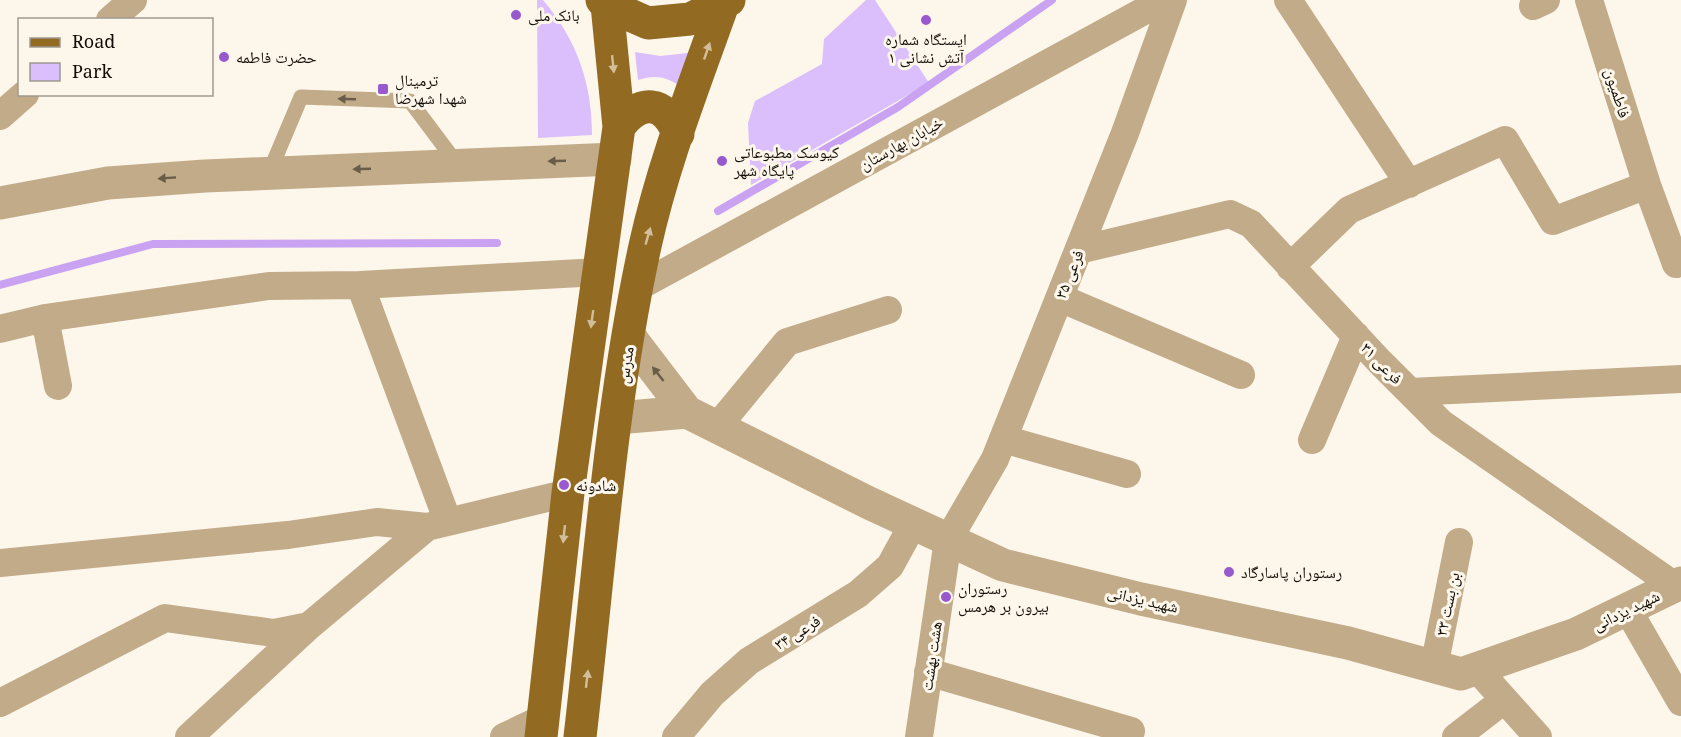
<svg xmlns="http://www.w3.org/2000/svg" width="1681" height="737" font-family="'Noto Serif','Noto Naskh Arabic',serif">
<style>
.green{fill:#dbbefc}
.lines{fill:none;stroke-linecap:round;stroke-linejoin:round}
.stream{stroke:#c9a2f2;stroke-width:8}
.service{stroke:#c1ab89;stroke-width:15}
.minor{stroke:#c1ab89;stroke-width:28}
.tertiary{stroke:#c1ab89;stroke-width:33}
.primary{stroke:#926a21;stroke-width:33}
.oneway{fill:#d2be9a}
.oneway2{fill:#695c48}
.poi-dot{fill:#9859cf;stroke:#fdf6eb;stroke-width:2}
.labels{text-anchor:middle;stroke-width:6;stroke-linejoin:round;paint-order:stroke}
.poi-label{font-size:16px;fill:#110d07;stroke:#fdf6eb;text-anchor:start}
.street-label{font-size:16px;fill:#110d07;stroke:#fdf6eb}
</style>
<rect width="100%" height="100%" fill="#fdf6eb"/>
<path class="green" d="M537 0H543C577 40 592 83 592 135L538 138Z
M866 0H875L929 83 751 185 748 123 755 101 822 64 824 39Z
M635 52 660 56 697 52 684 89C668 77 657 74 638 80Z"/>
<g class="lines">
<path class="stream" d="M718 211 898 107 1052 0
M0 285 153 244 497 243"/>
<path class="service" d="M269 173 301 97 410 101 458 165"/>
<path class="minor" d="M1288 0 1409 184
M1589 0 1647 185 1676 264 1681 262
M1533 6 1546 0
M110 20 133 0
M0 116 25 94
M1079 250 1230 214 1251 224 1380 362 1441 423 1675 586
M1290 267 1349 210 1505 140 1553 221 1647 185
M360 285 448 522
M638 287 1164 0
M1060 298 1241 375
M45 318 58 386
M0 329 45 318 269 286 360 285 599 272
M1410 392 1681 379
M717 427 787 342 888 310
M1003 439 1127 474
M1312 440 1356 336
M0 563 288 535 377 522 427 527 568 493
M1628 610 1681 702
M1434 667 1459 542
M1477 669 1538 737
M928 672 1131 731
M0 703 165 618 274 633 309 626 427 527
M189 737 309 626
M504 737 544 718
M676 737 712 694 749 661 858 594 890 566 913 524
M919 737 948 540 995 459 1125 133 1173 0
M1456 737 1504 700"/>
<path class="tertiary" d="M0 203 108 183 205 176 615 159
M629 336 687 412
M617 418 687 412 869 503 1003 565 1141 599 1348 643 1461 674 1576 634 1681 583"/>
<path class="primary" d="M602 0 607 5 648 23 690 19 729 0
M619 127C639 98 666 100 678 134
M541 737 568 493 619 127 607 5
M580 737C599 574 610 407 645 246 663 164 695 83 723 4"/>
</g>
<defs><path id="oneway-solid" d="M-6-.8H1V-3.2L6.5 0L1 3.2V.8H-6Z" transform="scale(1.5)"/></defs>
<g class="oneway">
<use href="#oneway-solid" transform="translate(707 51) rotate(-71)"/>
<use href="#oneway-solid" transform="translate(613 64) rotate(84)"/>
<use href="#oneway-solid" transform="translate(648 236) rotate(-74)"/>
<use href="#oneway-solid" transform="translate(592 319) rotate(98)"/>
<use href="#oneway-solid" transform="translate(564 534) rotate(96)"/>
<use href="#oneway-solid" transform="translate(587 679) rotate(-83)"/>
</g>
<g class="oneway2">
<use href="#oneway-solid" transform="translate(347 99) rotate(-178)"/>
<use href="#oneway-solid" transform="translate(557 161) rotate(178)"/>
<use href="#oneway-solid" transform="translate(362 169) rotate(178)"/>
<use href="#oneway-solid" transform="translate(167 178) rotate(176)"/>
<use href="#oneway-solid" transform="translate(658 374) rotate(-128)"/>
</g>
<g class="poi-dot">
<circle cx="516" cy="15" r="6"/>
<circle cx="926" cy="20" r="6"/>
<circle cx="224" cy="57" r="6"/>
<rect x="377" y="83" width="12" height="12" rx="3"/>
<circle cx="722" cy="161" r="6"/>
<circle cx="564" cy="485" r="6"/>
<circle cx="1229" cy="572" r="6"/>
<circle cx="946" cy="597" r="6"/>
</g>
<g class="labels">
<g class="poi-label">
<text x="528" y="21">بانک ملی</text>
<text x="926" y="45" text-anchor="middle">ایستگاه شماره<tspan x="926" dy="18">۱ آتش نشانی</tspan></text>
<text x="236" y="63">حضرت فاطمه</text>
<text x="395" y="86">ترمینال<tspan x="395" dy="18">شهدا شهرضا</tspan></text>
<text x="734" y="158">کیوسک مطبوعاتی<tspan x="734" dy="18">پایگاه شهر</tspan></text>
<text x="576" y="491">شادونه</text>
<text x="1241" y="578">رستوران پاسارگاد</text>
<text x="958" y="594">رستوران<tspan x="958" dy="18">بیرون بر هرمس</tspan></text>
</g>
<g class="street-label">
<text transform="translate(1618 93) rotate(73)" y="6">فاطمیون</text>
<text transform="translate(901 143) rotate(-29)" y="6">خیابان بهارستان</text>
<text transform="translate(1069 274) rotate(-68)" y="6">فرعی ۳۵</text>
<text transform="translate(1382 363) rotate(46)" y="6">فرعی ۳۱</text>
<text transform="translate(625 365) rotate(-81)" y="6">مدرس</text>
<text transform="translate(1143 599) rotate(13)" y="6">شهید یزدانی</text>
<text transform="translate(1447 604) rotate(-78)" y="6">بن بست ۳۳</text>
<text transform="translate(1626 610) rotate(-26)" y="6">شهید یزدانی</text>
<text transform="translate(797 632) rotate(-32)" y="6">فرعی ۳۴</text>
<text transform="translate(931 656) rotate(-82)" y="6">هشت بهشت</text>
</g>
</g>
<rect x="18" y="18" width="195" height="78" fill="#fdf6eb" stroke="#9f9990" stroke-width="1.5"/>
<rect x="30" y="38" width="30" height="9" fill="#926a21" stroke="#9f9990" stroke-width="1.5"/>
<text x="72" y="48" font-size="18" fill="#110d07">Road</text>
<rect x="30" y="63" width="30" height="18" fill="#dbbefc" stroke="#9f9990" stroke-width="1.5"/>
<text x="72" y="78" font-size="18" fill="#110d07">Park</text>
</svg>
